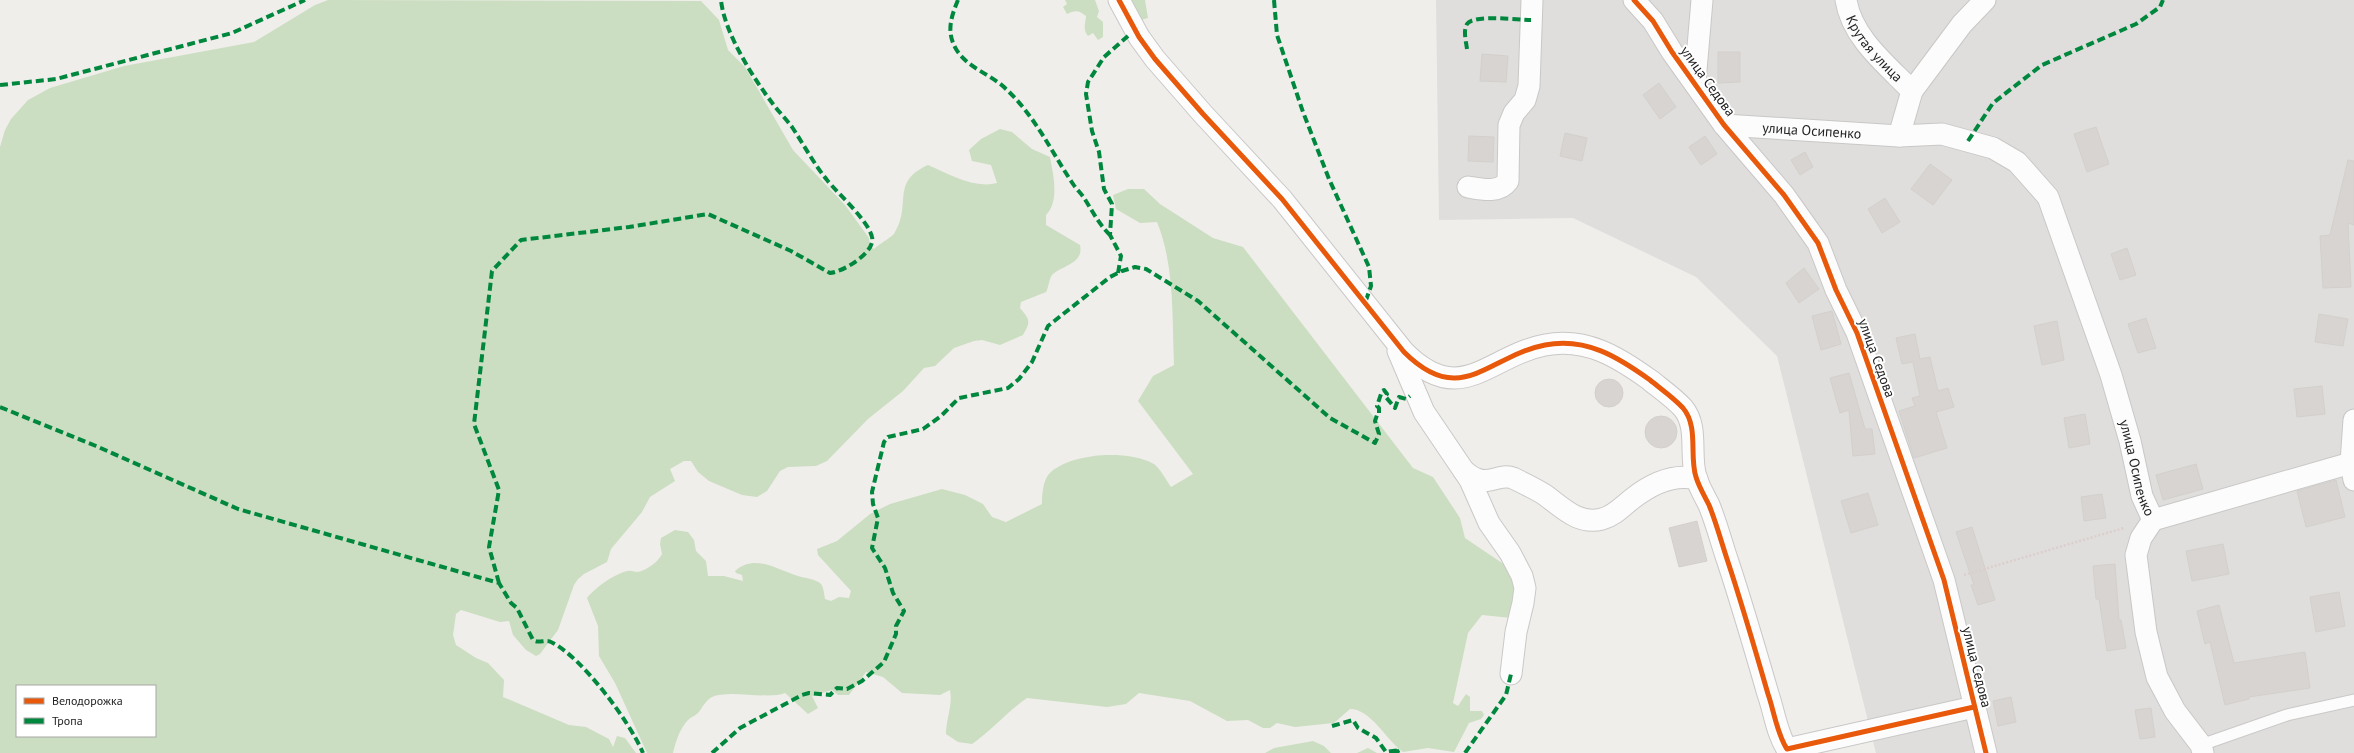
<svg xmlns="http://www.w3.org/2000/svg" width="2354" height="753" font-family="'PT Sans',sans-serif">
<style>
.residential{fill:#dfdedc}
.forest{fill:#cbdec1;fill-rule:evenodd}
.building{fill:#d7d4d2;stroke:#d3d0cc}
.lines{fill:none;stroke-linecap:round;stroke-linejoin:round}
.lane-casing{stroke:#c9c8c7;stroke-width:13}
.street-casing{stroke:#c9c8c7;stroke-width:23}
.path{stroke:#dccecd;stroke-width:2.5;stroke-dasharray:2 2;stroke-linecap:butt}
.lane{stroke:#fdfcfc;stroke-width:11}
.street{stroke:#fdfcfc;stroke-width:21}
.quiet{stroke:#00873e;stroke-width:4;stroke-dasharray:8 4;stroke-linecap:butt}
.cycleway-casing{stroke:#fff;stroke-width:8}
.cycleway{stroke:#e8590c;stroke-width:5}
.labels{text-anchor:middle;stroke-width:4;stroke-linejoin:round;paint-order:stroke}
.street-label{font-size:14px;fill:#222;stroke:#fff}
</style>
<rect width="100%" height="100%" fill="#f0eeeb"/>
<path class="residential" d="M1436 0H2354V753H1876L1777 356 1696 277 1573 218 1439 220Z"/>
<path class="forest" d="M328 0 701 1 719 20 728 50 745 67 793 150 845 205 869 238 870 247 874 249C879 244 894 236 895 232 912 204 890 182 928 165 949 174 974 189 997 183L991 165 972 161 969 150 981 139 1000 129 1012 132 1032 149 1050 157C1053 174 1060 201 1046 215V225L1080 245C1084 263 1064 265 1053 274 1049 277 1049 287 1046 292L1021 302 1020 308C1030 320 1031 321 1023 335L1000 345 982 340 974 341 954 348 935 366 924 368 903 391 868 419 827 461 816 466 788 467 780 471 767 491 757 497 742 495 709 481 698 472 691 461H684L670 469 675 481 650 497 642 512 611 549 607 562 584 574 578 579 574 585 558 630 540 654 536 656 526 650 513 635 509 621 500 622 461 610 456 614 453 635 456 645 476 658 488 663 504 680 503 697 569 725 586 727 609 739 613 747 617 736 625 738 636 753H0V147L5 130 11 119 28 100 50 88 124 66 254 42 315 5ZM17 686H155V736H17Z
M1065 0H1095L1099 11 1097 17 1103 22V37L1098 40 1093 33 1088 36C1082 29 1086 22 1086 16 1079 10 1075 10 1067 14L1063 7 1067 4Z
M1123 0H1145L1148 18 1141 20Z
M1128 189H1144L1160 204 1213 238 1243 247 1413 468 1433 477 1460 518 1465 538 1505 565 1518 580 1511 618 1482 615 1468 633 1453 703 1458 706 1466 694 1470 697V711H1482L1484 715 1481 719 1469 723 1454 752 1428 748 1403 752C1386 740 1371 709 1350 709L1334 723 1295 727 1277 723 1270 728H1263L1248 720 1227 721 1190 701 1139 693 1126 704 1107 707 1027 698C1007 712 992 730 972 744L958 742 946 734C946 719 953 705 950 690L940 695 902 693 883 677 866 672 849 695H838L832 690 812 696 818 708 808 714 785 693C768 700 729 689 712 697 705 701 703 707 698 713 695 716 691 717 688 720 679 730 676 741 673 753H647L615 683 599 656 598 626 587 598C595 588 615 573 628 571 631 570 635 572 638 572 647 570 658 562 662 554L660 544 661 538 675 530 688 532 694 540 696 551 706 561 708 576H724L743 581 742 575 736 573 735 571C755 553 777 570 798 576 805 578 816 579 821 584 824 588 824 594 825 599L831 601 839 597 849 598 851 591 818 555 817 549 837 541 870 514 890 504 942 489 965 495 983 504 992 517 1006 522 1042 504C1042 495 1043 478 1051 472 1073 453 1126 450 1152 463 1159 466 1166 480 1171 487L1193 474 1138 401 1153 376 1174 365C1172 319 1175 266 1157 222L1140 223 1116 209 1113 195Z
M1313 741 1324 746 1331 753H1265L1274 748Z
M1368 748 1377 753H1357Z"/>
<path class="building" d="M1718 52H1740V82L1718 83Z
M1482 54 1508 56 1506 82 1480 81Z
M1659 83 1676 107 1660 119 1643 95Z
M2096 127 2109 164 2087 172 2074 134Z
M1565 133 1587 138 1582 161 1560 156Z
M1469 136 1494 137 1493 162 1468 161Z
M1705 136 1717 154 1701 165 1689 147Z
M1805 152 1813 167 1800 175 1791 160Z
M2348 160 2354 161V225L2348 223 2351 287 2323 288 2320 236 2330 235Z
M1930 164 1952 180 1933 205 1911 189Z
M1885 198 1900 222 1882 233 1868 209Z
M2127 248 2136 275 2120 280 2111 254Z
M1804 268 1819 289 1799 303 1786 283Z
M1832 311 1841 344 1821 350 1812 316Z
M2319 314 2348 319 2343 346 2315 342Z
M2146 318 2156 348 2138 353 2128 324Z
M2057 321 2064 360 2042 365 2034 326Z
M1915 334 1920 359 1930 357 1938 391 1948 388 1954 407 1936 412 1947 448 1914 458 1899 411 1915 406 1912 398 1920 396 1913 362 1902 364 1896 338Z
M1849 373 1865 429H1872L1875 454 1853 456 1849 410 1840 413 1830 378Z
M1595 393a14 14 0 1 1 28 0a14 14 0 1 1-28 0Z
M2322 386 2325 414 2297 417 2294 389Z
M2085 414 2090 444 2069 448 2064 418Z
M1645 432a16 16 0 1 1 32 0a16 16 0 1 1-32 0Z
M2196 464 2203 489 2163 500 2156 475Z
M2336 480 2345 517 2306 527 2297 491Z
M1868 493 1878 525 1851 533 1841 501Z
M2102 494 2106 518 2084 521 2081 497Z
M1697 521 1707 561 1679 567 1669 528Z
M1972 527 1995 600 1978 605 1971 585H1974L1956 532Z
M2223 544 2229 574 2192 581 2186 551Z
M2115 564 2119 620H2121L2126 648 2107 651 2099 599H2096L2093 566Z
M2339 592 2345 626 2316 632 2310 597Z
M2219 605 2234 663 2305 652 2310 688 2249 697V699L2225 705 2210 642 2205 644 2197 611Z
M2011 697 2016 722 1998 726 1993 701Z
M2151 708 2155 737 2140 739 2135 710Z"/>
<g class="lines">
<defs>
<path id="lane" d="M2201 745 2287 715 2354 700"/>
<g id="street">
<path d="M1119 0 1139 37 1155 59 1203 114 1282 199 1404 352C1461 409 1488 356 1545 345 1586 337 1618 357 1650 380 1661 389 1674 398 1683 408 1699 427 1689 456 1696 477 1699 487 1704 495 1709 505 1716 522 1721 541 1727 559 1742 604 1755 649 1768 694 1774 711 1777 734 1787 749L1974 707"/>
<path d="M1634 0 1653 21 1672 52 1724 125 1784 195 1818 243 1836 290 1857 333 1944 580 1986 753"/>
<path id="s1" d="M1846 0C1852 38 1887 65 1912 91"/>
<path d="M1695 82 1702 0"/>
<path id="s2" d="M1724 125 1899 136 1942 134 1993 148 2017 162 2048 197 2111 375 2130 441 2142 496 2153 520"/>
<path d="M1899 136 1912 91 1962 24 1985 0"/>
<path d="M1468 187C1480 189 1499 194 1508 181L1509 125 1514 113 1525 100 1529 86 1532 0"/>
<path d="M1398 351 1424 412 1470 480 1489 523 1510 553 1522 576 1525 588 1523 603 1516 632 1511 674"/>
<path d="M2354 420 2351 463 2354 480"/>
<path d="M1464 471C1468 474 1473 478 1477 479 1490 485 1500 473 1513 478 1523 483 1536 489 1545 495 1563 508 1578 525 1602 519 1614 516 1623 506 1632 499 1651 484 1673 473 1697 479"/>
<path d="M2153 520 2141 538 2136 555 2146 632 2157 677 2175 711 2201 745 2203 753"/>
<path d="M2153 520 2354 462"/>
</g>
</defs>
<use href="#lane" class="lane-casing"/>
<use href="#street" class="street-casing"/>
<path class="path" d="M1964 575 2124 528"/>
<use href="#lane" class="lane"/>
<use href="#street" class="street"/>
<path class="quiet" d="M958 0C951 17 946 32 956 49 967 68 991 74 1006 89 1035 116 1051 151 1073 184 1077 190 1082 194 1086 201 1094 214 1099 224 1110 235
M1274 0 1277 35 1303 112 1329 179 1369 267 1371 286 1365 303
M1467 49C1466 41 1463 31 1467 24 1473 14 1520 20 1531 20
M0 85 56 79 232 33 305 0
M1968 141 1993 103 2042 65 2136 24 2160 7 2163 0
M1118 273 1121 256 1110 235 1112 204 1104 189 1099 152 1092 131 1086 94 1088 82 1104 57 1128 36
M0 407 96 446 238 509 499 583 511 603 517 608 533 640C539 644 545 639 551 642 581 656 630 722 643 753
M499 583 489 547 499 490 474 424 492 271 521 240 629 227 708 214 791 251 830 273C843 272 876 252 872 237 868 220 839 195 827 180 814 164 804 145 792 127 786 119 779 112 773 104 753 78 724 32 721 0
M1332 726 1353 720 1358 728 1376 738 1386 752 1400 750 1395 753
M712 753 740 728 802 695 809 693 830 695 837 688 847 689 862 681 884 662 896 634V626L904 611 893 593 885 568 872 548 878 518 873 504 872 492 884 442 888 437 923 429 941 416 959 398 1008 388 1019 379 1032 362 1048 326 1110 277 1122 271 1135 267 1146 269 1198 301 1330 418 1375 443 1379 434 1375 421 1377 415 1379 414V408L1377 406 1382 391 1384 390 1387 394 1385 396 1395 408 1399 397 1406 399 1410 396
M1465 753 1506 695 1511 674"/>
<defs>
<path id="cycleway" d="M1119 0 1139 37 1155 59 1203 114 1282 199 1404 352C1461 409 1488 356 1545 345 1586 337 1618 357 1650 380 1661 389 1674 398 1683 408 1699 427 1689 456 1696 477 1699 487 1704 495 1709 505 1716 522 1721 541 1727 559 1742 604 1755 649 1768 694 1774 711 1777 734 1787 749L1974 707
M1634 0 1653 21 1672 52 1724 125 1784 195 1818 243 1836 290 1857 333 1944 580 1986 753"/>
</defs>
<use href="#cycleway" class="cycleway-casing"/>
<use href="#cycleway" class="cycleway"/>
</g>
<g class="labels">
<g class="street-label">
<text dy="5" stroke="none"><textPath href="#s1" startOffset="57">Крутая улица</textPath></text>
<text transform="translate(1708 81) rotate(54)" y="5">улица Седова</text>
<text dy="5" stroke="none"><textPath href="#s2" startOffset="88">улица Осипенко</textPath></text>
<text transform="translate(1877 358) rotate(70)" y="5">улица Седова</text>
<text dy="5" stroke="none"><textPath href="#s2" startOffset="631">улица Осипенко</textPath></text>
<text transform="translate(1977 667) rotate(76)" y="5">улица Седова</text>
</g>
</g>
<rect x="16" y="685" width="140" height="52" fill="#ffffff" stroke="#a7a7a7"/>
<rect x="24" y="698" width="20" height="6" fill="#e8590c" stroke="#a7a7a7"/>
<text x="52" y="705" font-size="12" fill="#222222">Велодорожка</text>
<rect x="24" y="718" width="20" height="6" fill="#00873e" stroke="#a7a7a7"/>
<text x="52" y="725" font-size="12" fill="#222222">Тропа</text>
</svg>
